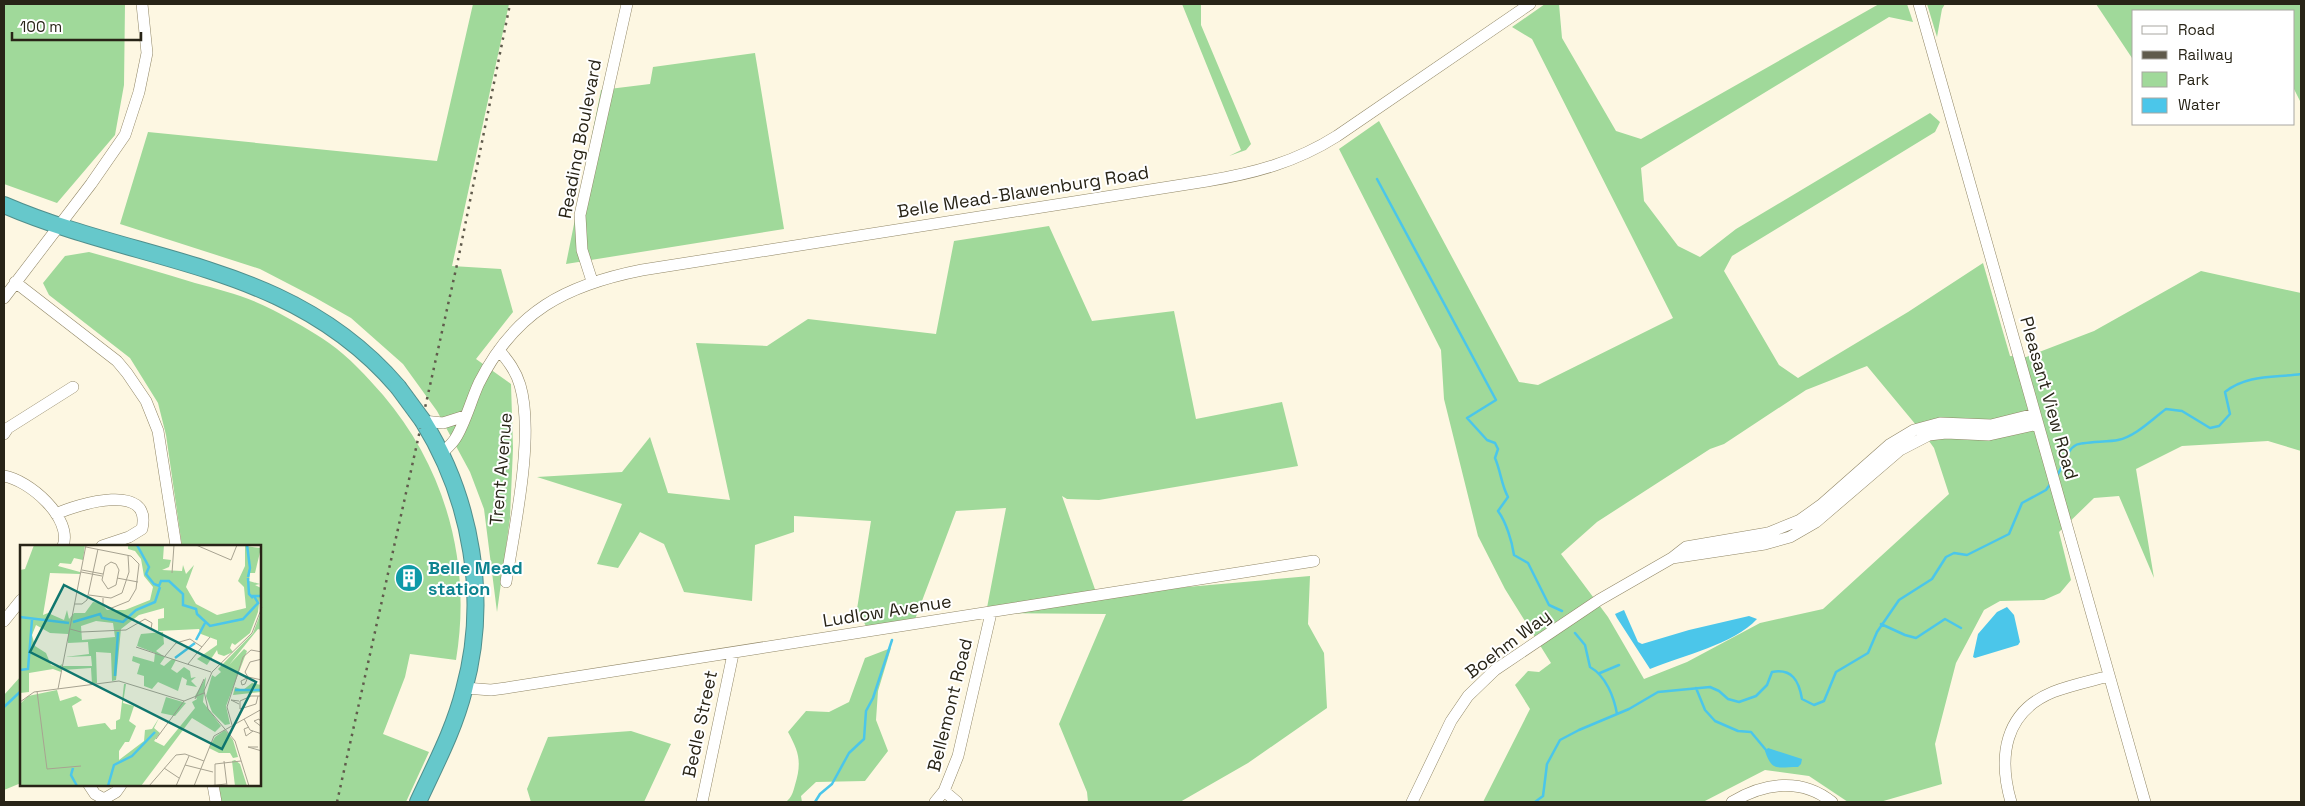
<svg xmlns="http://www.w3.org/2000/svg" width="2305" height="806" font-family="'Space Grotesk',sans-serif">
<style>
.green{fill:#a0d99a;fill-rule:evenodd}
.water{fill:#4bc6ea}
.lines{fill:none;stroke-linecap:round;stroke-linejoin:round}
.stream{stroke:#4bc6ea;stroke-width:2.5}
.minor-casing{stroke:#918767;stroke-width:12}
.highway-casing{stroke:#508f8c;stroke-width:18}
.minor{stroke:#fff;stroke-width:11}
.highway{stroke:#66c8cb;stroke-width:16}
.rail{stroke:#605b4c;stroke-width:2.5;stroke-dasharray:2.5 5;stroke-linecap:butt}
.highway-bridge-casing{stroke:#508f8c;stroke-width:18;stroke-linecap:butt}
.highway-bridge{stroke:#66c8cb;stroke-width:16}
.labels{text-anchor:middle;stroke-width:4;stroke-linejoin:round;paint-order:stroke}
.street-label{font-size:18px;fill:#282417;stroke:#fff}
.culture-label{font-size:18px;font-weight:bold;fill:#0d838f;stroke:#fff;text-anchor:start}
.inset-river{fill:none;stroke:#4bc6ea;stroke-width:2.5}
.inset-road{fill:none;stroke:#a8a391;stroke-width:1}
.view{fill:#0f766e;fill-opacity:0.15;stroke:#0f766e;stroke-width:2.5}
.inset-edge{fill:none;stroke:#282417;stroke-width:2.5}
</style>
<rect width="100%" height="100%" fill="#fdf7e2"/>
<path class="green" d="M4 4H125L124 85 115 135 57 203 4 184Z
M473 4H509L452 266 501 269 513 312 476 359 511 384 513 448 510 518 497 612 484 509 470 472 437 411 403 364 351 318 314 297 260 269 120 224 148 132 437 161Z
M1182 4H1201V25L1251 144 1246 150 1229 156 1241 150Z
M1545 4H1559L1562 38 1616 131 1641 139 1879 4H1907L1913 22 1889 17 1641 168 1644 201 1678 246 1700 257 1736 229 1930 113 1940 122 1935 132 1732 256 1724 271 1779 365 1798 378 1908 312 1983 263 2010 356 2026 357 2094 331 2201 271 2301 293V451L2268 441 2182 446 2136 469 2154 578 2119 496 2094 498 2059 532 2071 580 2060 593 2044 600 2000 601 1984 610 1956 663 1935 744 1942 784 1880 802H1848L1809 776 1765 770 1703 802H1483L1530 709 1515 685 1528 671 1539 672 1551 663 1505 589 1478 536 1444 399 1441 350 1339 149 1379 121 1519 382 1538 385 1673 318 1532 39 1512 27ZM1867 366 1921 431 1907 441 1924 434 1934 448 1949 494 1823 609 1760 623 1687 662 1644 679 1608 617 1561 554 1597 522 1710 449 1724 444 1806 390Z
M1927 4H1945L1942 9 1937 37Z
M2096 4H2301V103L2294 89V11H2134V61Z
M755 53 784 229 566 264 601 90 650 84 653 67Z
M1049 226 1092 321 1174 311 1196 419 1282 402 1298 466 1099 500 1067 499 1062 496 1097 595 1310 576 1308 624 1324 653 1327 708 1248 763 1180 802H1088L1087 792 1059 724 1106 614 986 613 1006 508 956 511 914 622 868 630 857 609 871 521 794 516V532L755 545 752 601 684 592 664 544 640 532 618 568 597 564 622 504 537 477 622 472 650 437 668 493 730 500 696 343 767 346 808 319 936 334 954 241Z
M89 252C125 262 160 272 195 283 221 290 249 297 273 310 292 320 312 331 329 343 349 357 367 377 383 395 446 469 472 564 456 660L410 654 405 677 383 734 429 752 406 802H221L219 785H260V546H182L166 435 158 403 130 358 49 295 43 283 65 256Z
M891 648 878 691 876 720 888 751 865 781 816 782 801 796 802 802H786C792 797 793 792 795 785 802 762 799 752 788 732L806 711 829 712 849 702 865 658Z
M21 676V783L4 790V695Z
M631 731 671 744 644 802H531L527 789 548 737Z"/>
<path class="water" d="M2007 607 2014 615 2020 642 2018 645 1975 658 1973 657 1978 634 1997 612Z
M1624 610 1638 642 1642 644 1689 630 1749 616 1757 619C1733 645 1683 655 1650 669L1617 618 1615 614Z
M1768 748 1802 759 1801 764 1798 767C1777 767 1772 772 1765 751Z"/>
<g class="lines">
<path class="stream" d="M1377 179 1496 400 1467 418 1487 440 1495 443 1498 449 1495 458C1501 472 1501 484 1508 497L1498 511C1506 522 1512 541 1514 555L1528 563 1549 605 1562 611
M2056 477C2064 467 2066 450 2076 445 2081 442 2109 442 2118 440 2136 436 2151 420 2166 409L2182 411 2210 428 2219 426 2230 414 2225 392C2248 374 2275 378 2301 374
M1881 624 1905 635 1916 638 1945 619 1961 628
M1575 633 1585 645 1590 667C1606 676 1614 697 1617 714
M1600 673 1619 665
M1696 688 1705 710 1715 721 1738 731 1751 732 1766 750
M4 707 21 691
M815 802 820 794 832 784 849 753 864 739 866 711 873 698 892 640
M1535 802 1543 796 1547 764 1560 740 1579 730 1629 709 1658 692 1710 687 1719 691 1728 699 1739 702 1756 696 1767 685 1772 672C1792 668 1799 681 1802 699L1814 705 1824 701 1836 672 1868 653 1877 632 1899 600 1932 579 1946 557 1954 553 1967 555 2009 534 2022 503 2046 490 2051 483"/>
<defs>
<path id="minor" d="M1919 4 2145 802
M592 281 582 250 580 215 627 4
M15 282 117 361 127 373 146 401 158 431 176 546
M4 298 91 184 125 135 139 92 147 53 142 4
M499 350C508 361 516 371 520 385 535 435 514 530 506 582
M423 421 443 423 465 416
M4 434 8 428 73 387
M442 453C446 449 452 444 455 439 465 424 471 400 479 383 515 311 566 285 642 270L1207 181C1255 173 1296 162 1337 136L1530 4
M4 476C29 480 73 518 63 546
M56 514C78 504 153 481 142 529L129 537 102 546
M1672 558 1765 544 1790 537 1816 522 1900 450 1929 435 1946 433 1989 435 2038 424
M4 621 21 600
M465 688 491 690 506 688 1314 561
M89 785 95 794 104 799
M213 785 216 802
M944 791 957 802
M104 799 116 792 121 785
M702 802 733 654
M935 802 944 791 958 756 991 613
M1412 802 1451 721 1468 696 1495 670 1599 600 1672 558 1686 547 1768 533 1800 520 1821 505 1889 445 1914 430 1940 423 1991 425 2035 414
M1732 802C1764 783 1801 777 1832 802
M2011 802C1998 757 2004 712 2053 692 2071 685 2091 681 2109 676"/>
<path id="highway" d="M4 205C143 265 291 262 398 387
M418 802C435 765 454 730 464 690 489 600 472 500 423 421"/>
</defs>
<use href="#minor" class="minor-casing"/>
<use href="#highway" class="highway-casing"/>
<use href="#minor" class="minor"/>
<use href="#highway" class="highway"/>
<path class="rail" d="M337 802 458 260 510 4"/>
<defs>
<path id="highway-bridge" d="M398 387 423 421"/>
</defs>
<use href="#highway-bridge" class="highway-bridge-casing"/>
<use href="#highway-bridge" class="highway-bridge"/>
</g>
<defs>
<symbol id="building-disc" viewBox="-11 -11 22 22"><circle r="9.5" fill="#0f9aa8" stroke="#fff"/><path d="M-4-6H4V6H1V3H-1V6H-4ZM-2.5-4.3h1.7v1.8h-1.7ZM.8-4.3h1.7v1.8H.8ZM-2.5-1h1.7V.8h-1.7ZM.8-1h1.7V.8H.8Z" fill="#fff"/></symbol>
</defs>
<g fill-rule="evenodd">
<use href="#building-disc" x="393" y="562" width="32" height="32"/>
</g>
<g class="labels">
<g class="street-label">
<text transform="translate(580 139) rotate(-79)" y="6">Reading Boulevard</text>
<text transform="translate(1023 192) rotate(-9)" y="6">Belle Mead-Blawenburg Road</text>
<text transform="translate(2049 398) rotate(74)" y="6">Pleasant View Road</text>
<text transform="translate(501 469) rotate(-85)" y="6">Trent Avenue</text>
<text transform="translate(887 611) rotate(-9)" y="6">Ludlow Avenue</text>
<text transform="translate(1508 644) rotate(-37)" y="6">Boehm Way</text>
<text transform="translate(950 705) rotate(-76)" y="6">Bellemont Road</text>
<text transform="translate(700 724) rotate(-78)" y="6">Bedle Street</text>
</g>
<g class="culture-label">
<text x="428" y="574">Belle Mead<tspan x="428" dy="21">station</tspan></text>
</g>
</g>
<g transform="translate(20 545)">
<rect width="241" height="241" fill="#fdf7e2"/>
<path d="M14 0H65L63 15 54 13 51 19 40 18 38 21 60 27V29L30 28 23 70 28 68 44 75 47 65 49 74 54 68H65L73 57 81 58 87 65H105L130 55 133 42 124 31 121 14 115 6 108 4V0H144L143 14 151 15 149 22 142 25 162 26 163 20 166 29 174 20 166 42 176 59 197 70 226 63 224 42 218 36 225 21V1L241 3 235 28H230L229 36 240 39 235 40 241 43 238 67 230 88 215 100 212 98 210 103 213 107 204 111 198 109 197 105 187 120 177 114 197 100V95L181 89 179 84 138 86V74L144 73V63L119 70 101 84 96 135 92 136 91 108 76 107 77 138 72 139 71 123 43 125V121H72L71 111 45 112 69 109 68 97 48 98V89L30 88 16 80 12 90 15 101 26 108 31 120 38 122 42 119 41 127 33 124 9 128V147L0 148V25L5 24ZM76 76 93 78 95 92 62 95 61 81ZM241 67V85L238 84 209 120 224 104 227 106 206 161 210 179 205 180 192 167 186 151 192 130 195 132 201 127 198 124 233 88ZM143 87 144 99 136 106 145 112 140 119 144 121 152 114 156 115 151 124 157 128 164 122 170 126 171 133 176 132 171 136 177 142 166 140 167 135 162 132 158 146 138 137 132 144 124 141V131L117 129 120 119 112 116 113 111 134 117 135 108 117 101 119 94 121 89ZM186 132 183 157 201 181 195 187 172 173 121 241H0V159L8 151 37 145 40 156 56 151 62 155 52 161 58 182 85 178 91 185 96 184V176L100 174 104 139H106L103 158 114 161 109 176 116 181 109 197H105L99 206V215L124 196 125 185 132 184 139 173 134 183 140 188 134 196 144 201 175 163 172 157 177 154 175 151ZM232 138 241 140V147L213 150 215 142 223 145ZM146 152 166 158 155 171 141 168ZM205 185 213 195 218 212 213 213 210 208H199L189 203 195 192ZM215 215 220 219 227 241H215L212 216Z" fill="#a0d99a" fill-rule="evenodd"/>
<path class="inset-river" d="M117 0 129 22 126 29 134 39 139 41 141 36H149L163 49V60L176 64 177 69 190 81 223 74 238 58 234 51H242M227 0 230 23 228 32M228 33 229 49 233 53M0 72 49 78M53 77 80 69 82 73 103 77 116 65 135 57 140 42M176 95 185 78M155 113 175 98M0 125 8 124 12 75M95 131 98 87M215 145H242M53 223 51 230 57 241M88 241 94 220 112 211 135 187"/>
<path class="inset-road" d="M176 0 211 15 217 0M66 2 111 11 119 19 116 44 109 56 89 64 83 60V53M91 17 96 19 99 25 96 40 88 44 82 35 85 21ZM62 25 83 29M61 27 82 31M152 28 154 0M97 33 118 37M69 50 91 53 102 48 109 27 108 10M55 59H62L67 55 78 4M50 84 61 87 106 85 125 74 132 78 131 84M116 102 191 127M145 111 156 98 170 94 182 102M242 114 230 117 225 127 228 132 242 135M168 119 190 92M227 133 221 136 222 140 225 139 228 132M38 144 66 0M17 146 27 224 61 221M238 151 236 159 220 164V156L231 151H242M175 154 184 134M0 157 14 147 99 136 164 156 184 148M219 159 211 155 219 156M224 174 230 185 242 189M242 178 239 174 234 176 242 182M212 180 207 162 223 112 231 105 242 107M229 182 224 184 226 191 233 186M136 194 164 156M238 202H228L242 206M204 216 207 241M165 220 193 227M144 223 159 233M195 240V219L221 216M129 241 156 210 165 209 184 216M156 241 169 211M174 241 194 191 242 164M188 241 206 239M229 241 215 196 188 164 184 146 192 127 232 88 242 62"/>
<path class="view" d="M44 40 236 137 202 204 10 107Z"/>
<rect width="241" height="241" class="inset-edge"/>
</g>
<rect width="2305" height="806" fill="none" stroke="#282417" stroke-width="10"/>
<rect x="2132" y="10" width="162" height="115" fill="#ffffff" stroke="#a9a7a2"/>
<rect x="2142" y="26" width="25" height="8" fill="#ffffff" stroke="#a9a7a2"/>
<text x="2178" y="35" font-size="15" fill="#282417">Road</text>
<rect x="2142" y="51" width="25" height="8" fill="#605b4c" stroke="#a9a7a2"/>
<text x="2178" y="60" font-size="15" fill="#282417">Railway</text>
<rect x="2142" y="72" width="25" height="15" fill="#a0d99a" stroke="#a9a7a2"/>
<text x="2178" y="85" font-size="15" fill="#282417">Park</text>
<rect x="2142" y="98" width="25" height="15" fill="#4bc6ea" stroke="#a9a7a2"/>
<text x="2178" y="110" font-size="15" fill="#282417">Water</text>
<path d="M12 32v8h129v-8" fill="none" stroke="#282417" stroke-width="2.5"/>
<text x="20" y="32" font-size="15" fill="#282417" stroke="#ffffff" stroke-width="4" paint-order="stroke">100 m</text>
</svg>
